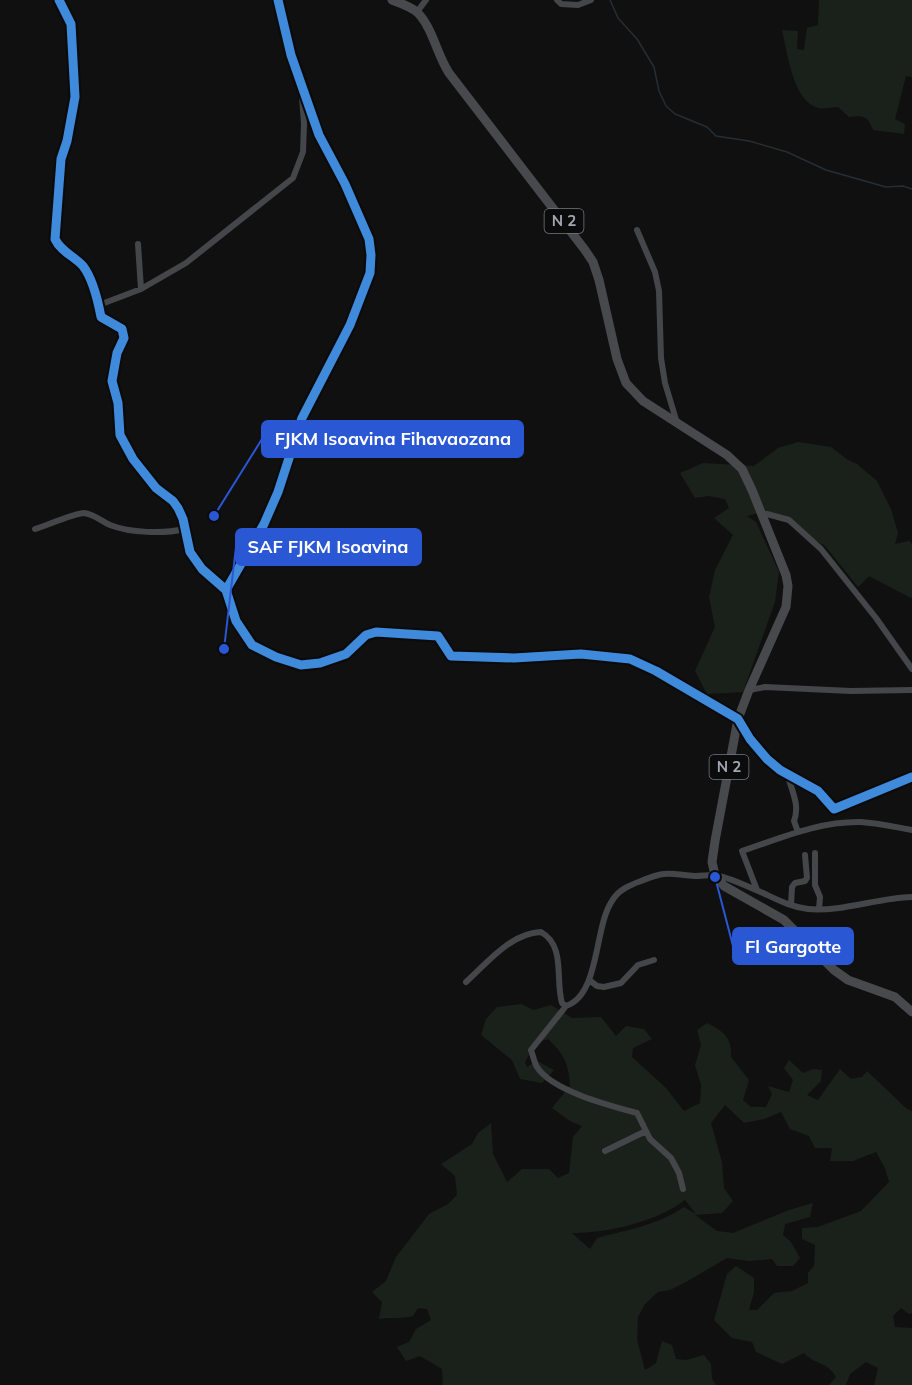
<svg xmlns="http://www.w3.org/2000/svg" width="912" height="1385" font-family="Mulish,sans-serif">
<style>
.green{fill:#1a211b;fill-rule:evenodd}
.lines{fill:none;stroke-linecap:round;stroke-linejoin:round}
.stream{stroke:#262e34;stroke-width:1.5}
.street{stroke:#45464a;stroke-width:6}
.primary{stroke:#47494c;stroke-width:9}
.cycleway-casing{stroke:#0b0b0c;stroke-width:13}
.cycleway{stroke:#408adc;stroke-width:9}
.labels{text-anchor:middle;stroke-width:4.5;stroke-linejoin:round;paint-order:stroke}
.shield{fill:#0b0b0c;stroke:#737881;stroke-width:1.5}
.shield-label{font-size:15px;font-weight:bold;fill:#a0a7b3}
.leader{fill:none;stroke:#2a57d4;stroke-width:2}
.callout-dot{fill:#2a57d4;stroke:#0b0b0c;stroke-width:2}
.callout{fill:#2a57d4;stroke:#2a57d4;stroke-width:2}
.callout-label{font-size:18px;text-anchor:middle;font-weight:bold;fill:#fff}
</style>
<rect width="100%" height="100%" fill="#101011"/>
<path class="green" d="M819 0H912V77L906 76 895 119 905 124 904 134 873 130C868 116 864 115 849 117L838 107C832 107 824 109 819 108 793 103 787 51 782 30L798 31 797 49 804 50 807 28 818 25Z
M798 442 831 447 848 460 857 464 877 481 891 509 898 533 895 544 909 541 912 544V597L911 598 869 576 858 587 825 546 768 511 747 516 756 522 779 572 775 602 743 692 707 694 695 671 715 627 709 597 715 570 733 535 714 518 729 508 725 499 709 496 695 498 680 473 703 463 754 466 778 448Z
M521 1004 534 1010 551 1005 572 1018 601 1017 616 1036 626 1026 644 1029 652 1039 633 1048 632 1057 666 1088 684 1111 700 1103 701 1085 695 1065 701 1045 697 1030 707 1023C724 1031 732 1038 731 1057L749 1080 743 1100 751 1107H766L772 1094 768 1086 789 1092 793 1080 784 1068 789 1060 803 1073 813 1069 822 1070 821 1081 807 1095 818 1100 840 1069 851 1079 862 1077 867 1071 907 1109 912 1111V1313L909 1314 901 1308 893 1316 895 1327 912 1328V1385H874L878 1368 866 1362 850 1374 846 1385H829L836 1377C826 1360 816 1366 804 1353L782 1364 756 1352 752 1342 732 1338 714 1320 727 1274 736 1266 754 1278V1292L749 1310H757L774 1293 792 1291 808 1283V1273L814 1266 815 1245 802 1239V1228L818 1227 861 1211 889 1182 885 1168 876 1152 853 1161H830L832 1148H815L809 1136 790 1129 781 1112 764 1119 744 1123 725 1105 711 1123 722 1162 724 1188 733 1201 722 1213 695 1215 717 1231 733 1233 789 1210 813 1203 810 1217 785 1224 783 1235 791 1242 800 1258 793 1266H777L772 1259 749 1261 727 1258 686 1282 670 1290 658 1292 645 1304 638 1317 637 1340 645 1370 656 1363 662 1341 672 1345 676 1359 686 1360 704 1355 711 1364 712 1379 716 1385H443L442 1369 420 1356 406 1361 397 1347 409 1342 416 1329 431 1320 427 1309 418 1308 413 1316C402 1319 391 1317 379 1319L382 1302 372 1292 386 1281 396 1257 429 1214 448 1204 457 1195 455 1176 441 1164 472 1144 478 1133 491 1123 493 1154 507 1182 522 1169H549L558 1178 569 1173 573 1137 582 1126 570 1121 552 1108 570 1086C569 1064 564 1054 548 1039L536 1043 525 1062 527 1067 537 1061 554 1070 542 1083 520 1079 512 1060 481 1035 486 1019 497 1007ZM685 1200 696 1214 684 1207C658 1225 627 1230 597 1238L590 1249 572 1233C608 1233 656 1222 685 1200Z"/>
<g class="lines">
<path class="stream" d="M610 0 618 18 637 39 654 67 659 91 666 106 675 114 707 127 716 136 749 141 787 152 826 170 886 187 903 186 912 189"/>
<path class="street" d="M59 0 71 24 75 97 67 141 61 159 55 239C61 252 74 256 83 266 93 279 98 301 101 317L122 329 124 338 117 353 112 381 118 403 120 435 133 459 156 488 173 501 178 508 183 519 190 552 202 569 226 590 236 621 252 645 276 657 301 665 320 663 346 654 366 635 376 632 438 636 451 656 514 658 581 654 630 659 656 671 738 719 750 739 767 759 780 770 818 791 834 809 912 777
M557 0 561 4 578 5 591 0
M417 12 426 0
M637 230 655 272 659 291 661 358 665 383 677 423
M138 244 141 289
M99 305 141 289 186 263 293 178 303 152 304 124 302 96
M762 515 767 514 789 520 821 549 876 618 912 669
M35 529C45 526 75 513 84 513 94 514 101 521 110 525 130 533 164 534 184 529
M226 590 264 524 278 492 302 418 350 325 370 273 371 255 369 239 345 184 319 135 291 55 278 0
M749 690 765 687 851 691 912 690
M788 776C792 792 800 805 794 821L798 832
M815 853V885L820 897 819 909
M757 890 742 851C781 838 819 821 861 822 878 823 895 827 912 830
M791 905 792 887 795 883 805 881 807 878 805 855
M589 980 597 986 604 987 621 983 638 965 654 960
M466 982C487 963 511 933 541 932 566 946 555 980 562 1003L566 1006C600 995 594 927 612 901 618 890 630 885 641 881 667 870 670 874 695 876 701 876 707 875 713 875 726 876 744 885 756 890 773 897 789 907 808 909 842 912 877 898 912 897
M566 1006 531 1050C533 1055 534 1062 537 1067 552 1091 611 1106 637 1113L650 1139 671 1158 679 1173 683 1189
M605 1151 646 1131"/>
<path class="primary" d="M392 0C400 3 412 7 418 13 433 29 437 55 449 73L585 250 593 262 599 280 617 359 626 383 643 401 727 455 742 469 752 490 786 575 788 586 786 607 749 690 738 719 715 841 712 862 715 875 724 886 784 920 834 970 848 980 895 997 912 1012"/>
<defs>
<path id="cycleway" d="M59 0 71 24 75 97 67 141 61 159 55 239C61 252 74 256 83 266 93 279 98 301 101 317L122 329 124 338 117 353 112 381 118 403 120 435 133 459 156 488 173 501 178 508 183 519 190 552 202 569 226 590 236 621 252 645 276 657 301 665 320 663 346 654 366 635 376 632 438 636 451 656 514 658 581 654 630 659 656 671 738 719 750 739 767 759 780 770 818 791 834 809 912 777
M226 590 264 524 278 492 302 418 350 325 370 273 371 255 369 239 345 184 319 135 291 55 278 0"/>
</defs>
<use href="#cycleway" class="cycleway-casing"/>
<use href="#cycleway" class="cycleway"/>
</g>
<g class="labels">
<g class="shield">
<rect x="544.5" y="209" width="39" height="24" rx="4.5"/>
<rect x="709.5" y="755" width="39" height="24" rx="4.5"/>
</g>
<g class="shield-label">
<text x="564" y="226">N 2</text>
<text x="729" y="772">N 2</text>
</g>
</g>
<path class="leader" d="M214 516L262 439M224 649L236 547M715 877L733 946"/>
<g class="callout-dot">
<circle cx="214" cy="516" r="6"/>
<circle cx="224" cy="649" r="6"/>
<circle cx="715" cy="877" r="6"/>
</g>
<g class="callout">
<rect x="262" y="421" width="261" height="36" rx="6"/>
<rect x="236" y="529" width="185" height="36" rx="6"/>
<rect x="733" y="928" width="120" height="36" rx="6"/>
</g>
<g class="callout-label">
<text x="393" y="445">FJKM Isoavina Fihavaozana</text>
<text x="328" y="553">SAF FJKM Isoavina</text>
<text x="793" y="953">Fl Gargotte</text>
</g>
</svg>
